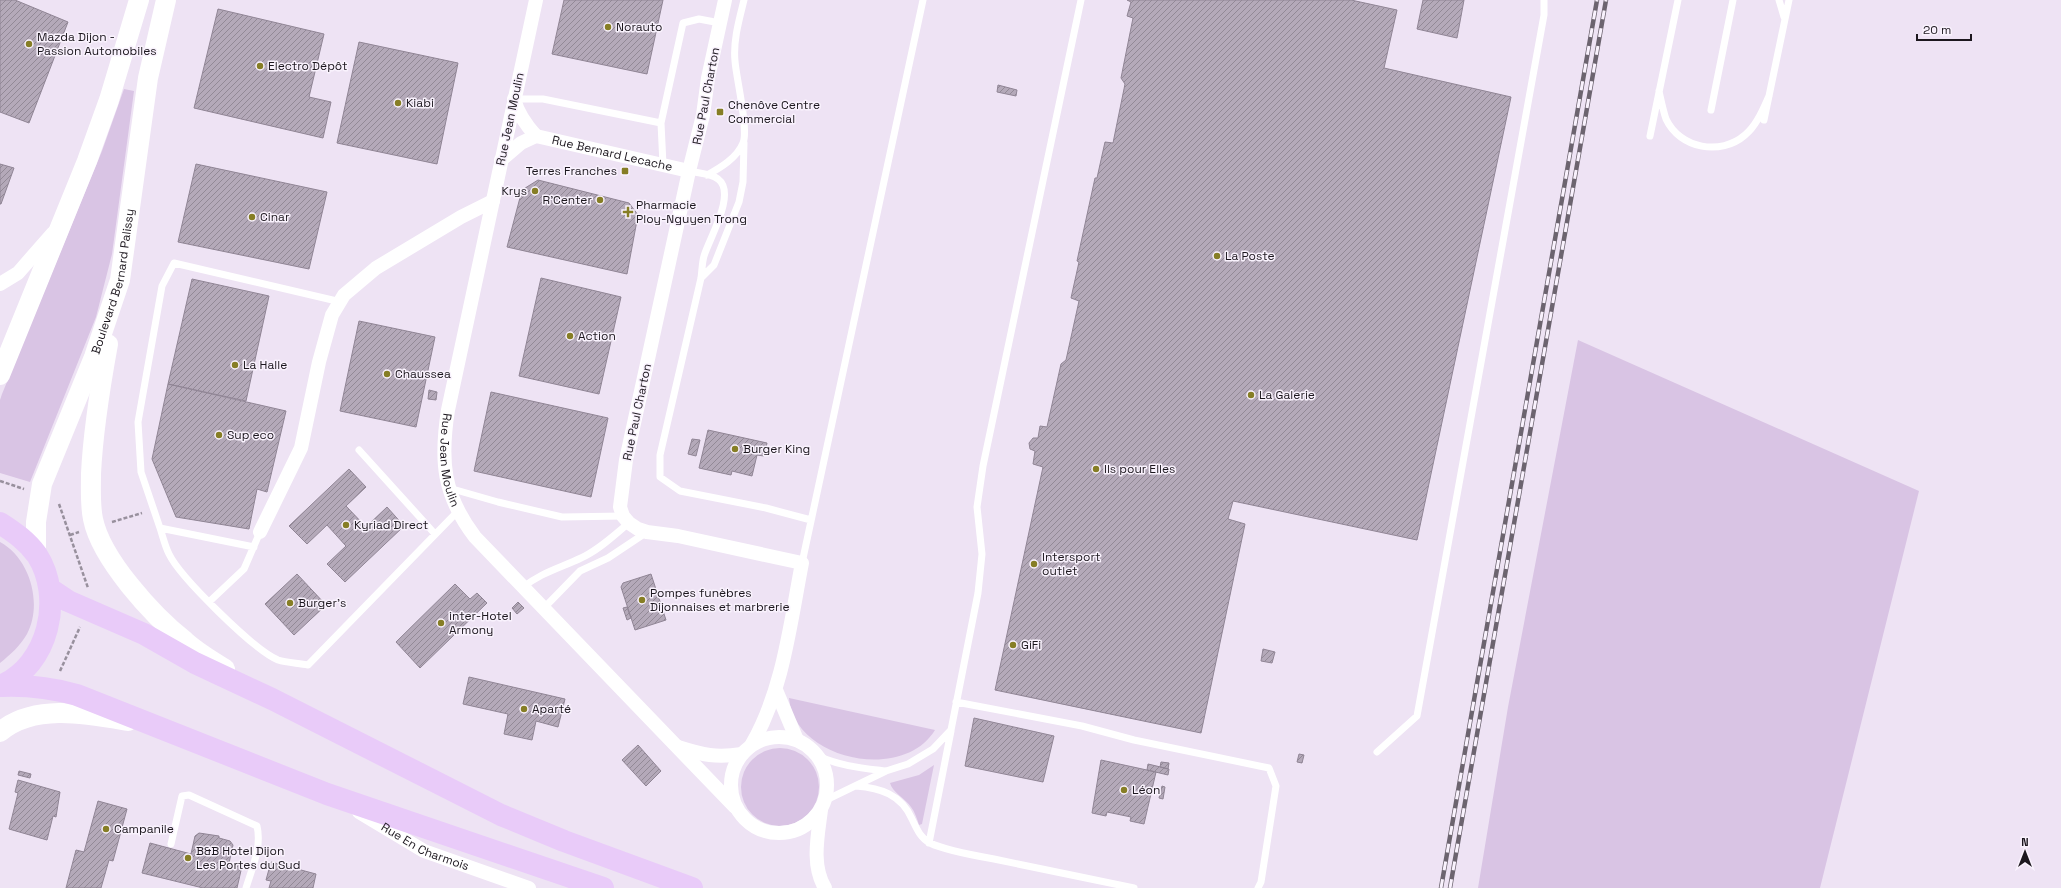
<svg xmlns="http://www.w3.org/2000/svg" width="2061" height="888" font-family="'Space Grotesk',sans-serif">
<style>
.green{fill:#d9c4e4}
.building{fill:url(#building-hatch);stroke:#908595}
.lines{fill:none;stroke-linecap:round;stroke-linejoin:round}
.path{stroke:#98909d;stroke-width:2.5;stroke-dasharray:4 2;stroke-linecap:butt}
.lane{stroke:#fff;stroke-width:7}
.street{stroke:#fff;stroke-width:14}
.secondary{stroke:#fff;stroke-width:20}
.primary{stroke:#e9cbf9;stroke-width:22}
.rail-casing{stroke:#6c646f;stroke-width:4.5}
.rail{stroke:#f9f2fd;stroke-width:3;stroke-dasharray:9;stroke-linecap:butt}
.poi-dot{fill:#867e25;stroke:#f9f2fd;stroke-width:1.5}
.labels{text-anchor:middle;stroke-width:3;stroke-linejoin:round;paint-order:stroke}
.poi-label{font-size:12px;fill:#1c171e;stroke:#f9f2fd;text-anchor:start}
.street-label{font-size:12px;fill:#1c171e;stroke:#f9f2fd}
</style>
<defs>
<pattern id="building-hatch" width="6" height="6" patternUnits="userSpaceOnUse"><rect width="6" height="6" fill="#b4a9b9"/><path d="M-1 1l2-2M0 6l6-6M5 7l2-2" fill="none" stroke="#928996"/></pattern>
</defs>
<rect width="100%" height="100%" fill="#eee3f4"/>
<path class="green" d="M124 89 134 91 112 254 96 317 30 482 0 473V400L2 394 102 151Z
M1578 340 1919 491 1820 888H1478L1508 707Z
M0 542C30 558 43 604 27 634 20 646 11 654 0 663Z
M789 698 935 730C903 783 794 760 789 698Z
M741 787a39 39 0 1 1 78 0a39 39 0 1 1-78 0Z
M934 765 922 824 919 825C917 819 915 812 911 807 906 799 892 792 890 783L919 775Z"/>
<path class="building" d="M0 0H15L68 22 29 123 0 112Z
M564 0H663L647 74 552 54Z
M1127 0H1351L1397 10 1384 68 1511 97 1417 540 1233 501 1228 519 1245 524 1201 733 995 690 1043 467 1033 464 1035 451 1030 449 1029 443 1033 438H1038L1040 426 1047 427 1061 364 1066 360 1079 301 1071 298 1079 262 1077 261 1095 178H1097L1105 142 1113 143 1125 84 1121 78 1133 18 1127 16 1131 2Z
M1423 0H1464L1457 38 1417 29Z
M218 9 324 34 309 97 331 102 323 138 194 108Z
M359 42 458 63 437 164 337 143Z
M998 85 1017 90 1016 96 997 92Z
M0 164 14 168 1 204H0Z
M196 164 327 192 309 269 178 242Z
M538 180 629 203 638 215 627 274 507 247 522 190Z
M541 278 621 297 599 394 519 376Z
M192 279 269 296 246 401 168 384Z
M359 321 435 337 416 427 340 411Z
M168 384 286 411 267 492 257 489 249 529 176 517 152 459Z
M429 390 437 392 436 400 428 399Z
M491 392 608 418 591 497 474 471Z
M708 430 767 443 764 456 757 455 752 476 732 471 731 475 699 468Z
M692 439 700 440 696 456 688 454Z
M349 469 366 487 346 506 366 527 387 507 404 526 345 582 327 564 346 546 327 525 307 544 289 526Z
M297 574 326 605 294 635 265 604Z
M651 574 666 620 635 630 621 587 623 583Z
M455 584 470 599 477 593 487 603 420 668 396 642Z
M518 602 524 608 517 614 512 608Z
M627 607 631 618 627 620 623 608Z
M1263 649 1275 652 1272 663 1261 661Z
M469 677 565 699 558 727 536 721 532 740 504 734 508 714 463 704Z
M974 718 1054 736 1043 782 965 766Z
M638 745 661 771 646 786 622 760Z
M1299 754 1304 755 1302 763 1297 762Z
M1101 760 1156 772 1144 824 1130 821 1131 817 1107 812 1106 816 1092 813Z
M1161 762 1169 763 1168 769 1160 767Z
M1148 764 1169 769 1168 775 1147 770Z
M19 771 31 774 30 778 18 775Z
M18 780 60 792 56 817 53 816 47 840 9 829 18 793 15 792Z
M1162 786 1165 787 1163 799 1159 798Z
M98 801 127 809 113 861 109 860 101 888H66L76 850 84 852Z
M199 833 219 836V838L230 841 233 845 229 863 242 866 237 888H203L142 873 150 843 191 854 195 836Z
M271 862 316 874 313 888H269L271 881 266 880Z"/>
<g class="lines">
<path class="path" d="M0 481 24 489
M59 504 88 588
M112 522 142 513
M70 535 79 532
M60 671 80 627"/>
<path class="lane" d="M1779 0 1784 17
M1659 91C1661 100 1663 110 1666 119 1680 149 1721 156 1745 135 1757 125 1763 109 1769 96
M514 99H543L661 123 683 23 699 19 720 23
M1711 110 1733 0
M1764 120 1789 0
M661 123 663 165
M1650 136 1678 0
M689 171C697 173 711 173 718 179 737 193 709 239 704 256 702 263 702 271 701 278L660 455V477L680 491 766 508 811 520
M707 175C720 168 737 158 743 143 749 130 736 77 735 61 733 41 739 20 744 0
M701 278 714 265 739 202 743 182 744 143
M359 450 435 534
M449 488 498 502 562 517 623 516
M160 528C163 537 165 546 169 554 180 577 254 650 278 660 287 663 299 663 308 665L458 511
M254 547 160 528 141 472 138 422 162 286 174 263 341 302
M802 563 923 0
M522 588C540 573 560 568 581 558 599 550 614 535 629 523
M209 602 244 569 260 532
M543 609 580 571 608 558 647 532
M956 702 1082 726 1134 740 1269 768 1276 786 1261 882 1258 888
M1377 752 1417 716 1544 15V0
M818 756C840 766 861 768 885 771
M856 786C880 788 901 794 912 819 916 827 920 838 930 843 944 850 977 856 994 859 1041 869 1087 878 1134 888
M826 800 886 771 908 764 933 749 951 730 978 593 982 554 977 507 983 466 1081 0
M929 843 951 731
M171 844 182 796 189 795 257 826C262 847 252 868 246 888"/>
<g class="street">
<path id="s1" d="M536 0 448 410C440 461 443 495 475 537L735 807"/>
<path d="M725 0 708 78 703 115 689 171 626 460 620 507 623 516 629 523 638 529 647 532 678 536 802 563C790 625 783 690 752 744"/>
<path d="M514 99C518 114 526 125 536 136"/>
<path id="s2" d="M501 160 521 143 536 136 689 171"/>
<path d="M0 284 18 273 53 233"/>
<path d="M260 532 301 448 319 362 332 315 344 295 376 268 461 217 493 201"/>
<path d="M776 690 797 740"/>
<circle cx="779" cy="785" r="48"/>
<path d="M678 747C703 755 716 758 742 754"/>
<path d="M821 810C818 835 811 865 825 888"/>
<path id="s3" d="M359 812 424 851 529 888"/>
</g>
<g class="secondary">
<path d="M108 344C100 388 93 430 91 474 91 489 90 505 93 519 101 559 153 616 185 641 197 652 211 660 225 669"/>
<path d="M0 375 87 161 109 100 139 0"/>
<path id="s4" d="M36 555V522L42 484 94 357 120 280 148 78 166 0"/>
<path d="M0 732C34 703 88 714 128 721"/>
</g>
<path class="primary" d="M0 523C14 532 27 541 37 555 64 597 49 666 0 686
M50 589 68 601 144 634 195 663 272 699 501 815 564 841 692 888
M2 686C29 685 52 688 77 695L327 794 603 888"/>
<defs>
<path id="rail" d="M1441 888 1597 0
M1450 888 1606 0"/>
</defs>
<use href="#rail" class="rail-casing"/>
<use href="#rail" class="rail"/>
</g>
<g class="poi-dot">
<circle cx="608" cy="27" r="4"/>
<circle cx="29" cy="44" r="4"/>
<circle cx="260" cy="66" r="4"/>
<circle cx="398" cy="103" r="4"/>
<rect x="716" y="108" width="8" height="8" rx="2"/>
<rect x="621" y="167" width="8" height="8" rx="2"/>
<circle cx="535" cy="191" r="4"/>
<circle cx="600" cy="200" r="4"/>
<path d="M626 206h4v4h4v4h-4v4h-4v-4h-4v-4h4z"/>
<circle cx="252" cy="217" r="4"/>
<circle cx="1217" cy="256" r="4"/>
<circle cx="570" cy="336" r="4"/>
<circle cx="235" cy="365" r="4"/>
<circle cx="387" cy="374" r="4"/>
<circle cx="1251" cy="395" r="4"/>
<circle cx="219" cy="435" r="4"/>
<circle cx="735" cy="449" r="4"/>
<circle cx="1096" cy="469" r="4"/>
<circle cx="346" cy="525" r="4"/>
<circle cx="1034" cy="564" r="4"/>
<circle cx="642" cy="600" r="4"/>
<circle cx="290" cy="603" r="4"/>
<circle cx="441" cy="623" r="4"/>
<circle cx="1013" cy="645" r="4"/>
<circle cx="524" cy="709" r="4"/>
<circle cx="1124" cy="790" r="4"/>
<circle cx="106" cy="829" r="4"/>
<circle cx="188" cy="858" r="4"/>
</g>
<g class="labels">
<g class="poi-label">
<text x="616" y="31">Norauto</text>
<text x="37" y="41">Mazda Dijon -<tspan x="37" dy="14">Passion Automobiles</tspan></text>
<text x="268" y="70">Electro Dépôt</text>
<text x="406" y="107">Kiabi</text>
<text x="728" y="109">Chenôve Centre<tspan x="728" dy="14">Commercial</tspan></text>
<text x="617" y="175" text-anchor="end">Terres Franches</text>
<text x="527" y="195" text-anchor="end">Krys</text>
<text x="592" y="204" text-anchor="end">R'Center</text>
<text x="636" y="209">Pharmacie<tspan x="636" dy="14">Ploy-Nguyen Trong</tspan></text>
<text x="260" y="221">Cinar</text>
<text x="1225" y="260">La Poste</text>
<text x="578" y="340">Action</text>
<text x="243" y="369">La Halle</text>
<text x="395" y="378">Chaussea</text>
<text x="1259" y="399">La Galerie</text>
<text x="227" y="439">Sup eco</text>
<text x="743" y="453">Burger King</text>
<text x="1104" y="473">Ils pour Elles</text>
<text x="354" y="529">Kyriad Direct</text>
<text x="1042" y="561">Intersport<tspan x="1042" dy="14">outlet</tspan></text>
<text x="650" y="597">Pompes funèbres<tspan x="650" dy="14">Dijonnaises et marbrerie</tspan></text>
<text x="298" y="607">Burger's</text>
<text x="449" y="620">inter-Hotel<tspan x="449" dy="14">Armony</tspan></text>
<text x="1021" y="649">GiFi</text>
<text x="532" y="713">Aparté</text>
<text x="1132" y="794">Léon</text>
<text x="114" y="833">Campanile</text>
<text x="196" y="855">B&amp;B Hotel Dijon<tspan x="196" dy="14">Les Portes du Sud</tspan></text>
</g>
<g class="street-label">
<text transform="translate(706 96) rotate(-79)" y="4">Rue Paul Charton</text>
<text transform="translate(510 119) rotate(-78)" y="4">Rue Jean Moulin</text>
<text dy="4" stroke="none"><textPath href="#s2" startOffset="121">Rue Bernard Lecache</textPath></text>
<text dy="4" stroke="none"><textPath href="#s4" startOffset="287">Boulevard Bernard Palissy</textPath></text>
<text transform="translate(637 412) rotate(-78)" y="4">Rue Paul Charton</text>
<text dy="4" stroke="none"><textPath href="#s1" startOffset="470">Rue Jean Moulin</textPath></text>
<text dy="4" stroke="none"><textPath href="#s3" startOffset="75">Rue En Charmois</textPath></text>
</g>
</g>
<g transform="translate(2025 852)" stroke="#f9f2fd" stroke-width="3" paint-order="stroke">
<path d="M0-3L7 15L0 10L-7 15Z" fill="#1c171e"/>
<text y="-6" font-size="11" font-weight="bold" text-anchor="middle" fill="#1c171e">N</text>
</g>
<path d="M1917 34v6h54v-6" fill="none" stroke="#1c171e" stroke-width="2"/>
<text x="1923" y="34" font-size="12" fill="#1c171e" stroke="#f9f2fd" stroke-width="3" paint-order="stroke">20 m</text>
</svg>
